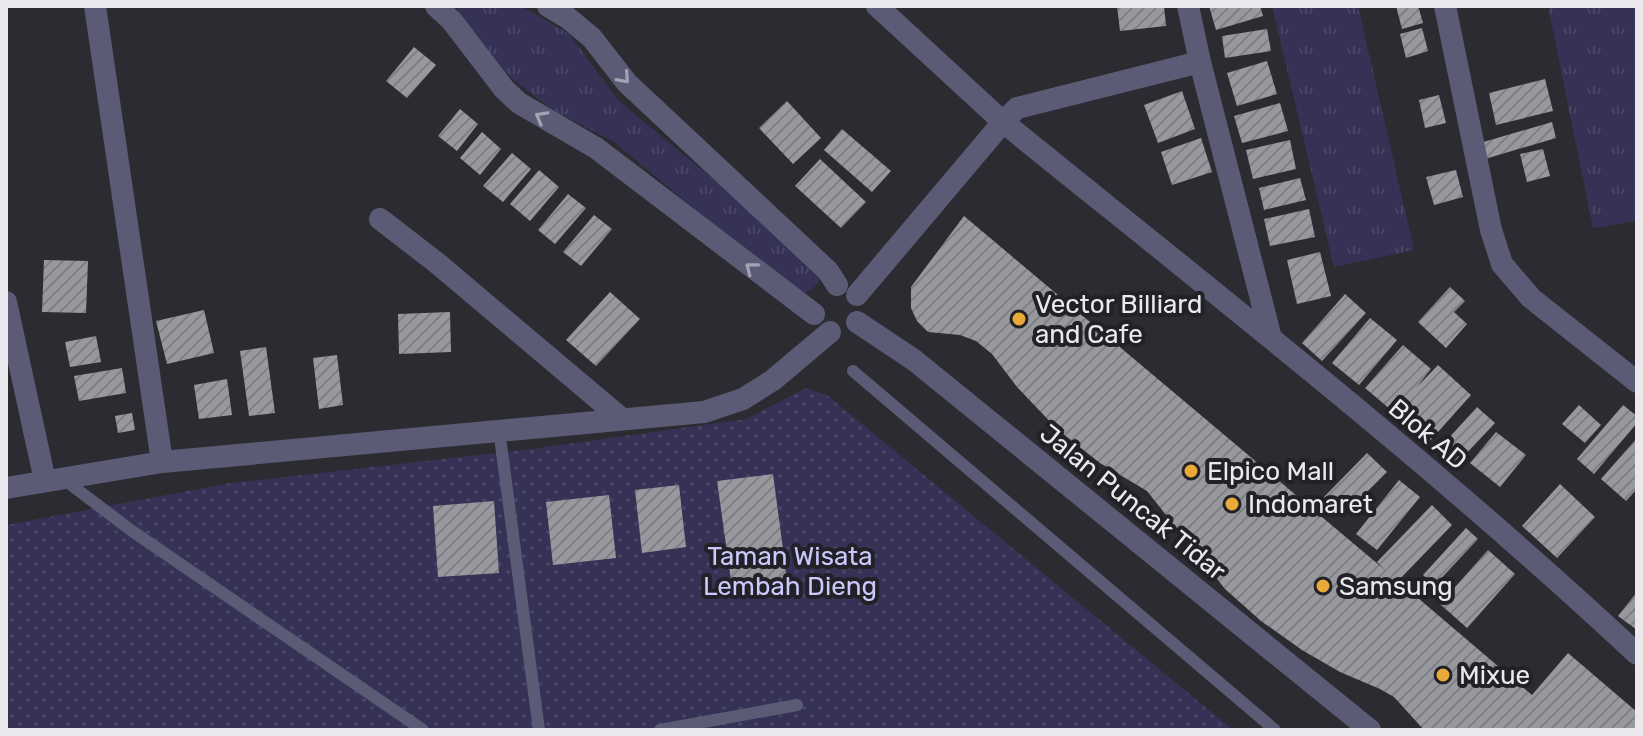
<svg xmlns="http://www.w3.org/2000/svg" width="1643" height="736" font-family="Rubik,sans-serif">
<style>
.grass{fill:url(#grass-tufts)}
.park{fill:url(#park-dots)}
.building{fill:url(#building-hatch)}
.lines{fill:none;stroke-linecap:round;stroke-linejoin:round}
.service{stroke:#5c5b75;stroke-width:12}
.minor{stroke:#5c5b75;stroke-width:22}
.oneway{stroke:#a3a2b2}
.poi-dot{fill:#eaaa39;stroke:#212127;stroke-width:3}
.labels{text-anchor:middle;stroke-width:8;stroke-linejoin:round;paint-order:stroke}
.poi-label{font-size:26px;fill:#eaeaee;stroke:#212127;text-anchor:start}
.street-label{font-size:26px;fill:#eaeaee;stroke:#212127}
.park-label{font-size:26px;fill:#cbc8fc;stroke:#212127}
</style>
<defs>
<pattern id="grass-tufts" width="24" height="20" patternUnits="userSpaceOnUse" patternTransform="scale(2)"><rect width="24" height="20" fill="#363256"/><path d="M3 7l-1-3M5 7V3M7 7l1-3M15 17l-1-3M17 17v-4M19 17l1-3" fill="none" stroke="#4a4666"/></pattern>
<pattern id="park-dots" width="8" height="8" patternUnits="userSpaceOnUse" patternTransform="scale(2)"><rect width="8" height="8" fill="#363256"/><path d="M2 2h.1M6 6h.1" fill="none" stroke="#4a4666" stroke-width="1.8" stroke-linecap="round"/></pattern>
<pattern id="building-hatch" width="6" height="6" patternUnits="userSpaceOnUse" patternTransform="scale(2)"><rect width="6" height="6" fill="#98989f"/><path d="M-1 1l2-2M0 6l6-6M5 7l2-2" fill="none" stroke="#7f7f85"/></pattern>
</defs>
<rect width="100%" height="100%" fill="#2b2b31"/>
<path class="grass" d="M455 6H521L569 34 619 101 812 261 821 278C815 288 811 291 800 294L789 288 613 141 554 111 510 77 493 60Z
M1272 6H1358L1414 250 1334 267Z
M1548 6H1637V221L1593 228Z"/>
<path class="park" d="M806 388 828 396 1233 730H6V525L231 483 532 449 747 419Z"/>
<path class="building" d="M1117 6H1164L1166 26 1120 31Z
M1209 6H1260L1263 16 1216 30Z
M1396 6H1418L1423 23 1402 29Z
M1422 28 1428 51 1406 58 1400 34Z
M1267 29 1271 51 1225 58 1222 36Z
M414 47 436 65 407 98 386 81Z
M1267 61 1277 94 1237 106 1227 73Z
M1545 79 1553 111 1496 125 1489 93Z
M1182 91 1195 129 1158 143 1144 105Z
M1439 95 1446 123 1425 128 1419 100Z
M787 101 821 138 793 164 759 128Z
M1280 103 1288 131 1242 143 1234 116Z
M460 109 478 124 457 151 438 136Z
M1552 122 1556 138 1485 159 1480 143Z
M842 129 891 171 872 192 824 150Z
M482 132 501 149 480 175 460 158Z
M1201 138 1212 172 1172 185 1161 152Z
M1290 140 1296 169 1253 179 1246 150Z
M1543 149 1550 176 1527 182 1520 154Z
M512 153 531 169 503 202 483 186Z
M820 159 866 202 841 228 795 186Z
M539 170 559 187 530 221 510 204Z
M1456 170 1463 197 1434 205 1426 177Z
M1300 178 1306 200 1264 210 1259 188Z
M568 194 586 208 555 244 538 230Z
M1309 209 1315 237 1270 246 1264 219Z
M594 215 612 229 581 266 563 252Z
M964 216 1385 570 1377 562 1432 505 1452 525 1398 581 1532 695 1568 653 1637 712V730H1424L1394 697 1380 689 1340 672 1302 650 1261 621 1225 589 1147 491 1100 463 1058 430 1017 387 992 354 976 341 960 335 928 332 917 321 911 308V287Z
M1320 252 1331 296 1297 304 1287 260Z
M44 260 88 261 86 313 42 312Z
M1450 287 1465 301 1454 312 1467 324 1446 348 1418 322Z
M610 292 640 319 596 366 566 340Z
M1345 294 1366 313 1322 361 1302 343Z
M204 310 214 353 167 364 156 321Z
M450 312 451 352 399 354 398 314Z
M1370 318 1397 340 1359 385 1332 363Z
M96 336 101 362 70 367 65 342Z
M1403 345 1431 369 1416 388 1438 365 1471 395 1429 442 1365 388Z
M266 347 275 413 249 416 240 351Z
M337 355 343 405 319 409 313 358Z
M122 368 126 393 79 401 74 376Z
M227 379 232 415 199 419 194 385Z
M1579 405 1601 425 1585 443 1562 424Z
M1623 405 1637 416V423L1594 474 1577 459Z
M1477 407 1495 423 1454 467 1437 451Z
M132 413 135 430 118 433 115 416Z
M1496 432 1526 455 1500 487 1470 463Z
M1637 438V489L1626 501 1601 479Z
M1367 453 1387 472 1342 517 1323 498Z
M773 474 787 579 732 587 717 481Z
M1399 480 1420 497 1377 550 1356 534Z
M1560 484 1595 517 1557 558 1522 526Z
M679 485 686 547 642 553 635 490Z
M609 495 616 558 553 565 546 502Z
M494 501 499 573 438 577 433 506Z
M1466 528 1478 539 1435 585 1423 575Z
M1488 550 1515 574 1467 628 1440 604Z
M1637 592V630L1618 616Z"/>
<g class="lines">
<path class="service" d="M853 371 1275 730
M499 430 539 730
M62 478 132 531 423 730
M660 730 797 705"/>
<path class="minor" d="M95 6 162 462
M436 6 452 21 504 89 519 103 596 148 814 314
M548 6 568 18 592 38 627 83 828 271 837 285
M877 6 1003 122 1017 108 1200 62
M1188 6 1200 62 1271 338
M1445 6 1491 230 1502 264 1531 298 1637 382
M380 219 437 263 622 419
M857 295 1003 122C1217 295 1436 466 1637 654
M6 302 45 481
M857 322 914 360 1370 730
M6 488 162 462 704 412 743 399 773 380 830 332"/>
</g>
<defs><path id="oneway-chevron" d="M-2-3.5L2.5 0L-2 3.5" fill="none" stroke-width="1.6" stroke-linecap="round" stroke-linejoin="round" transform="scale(2)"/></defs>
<g class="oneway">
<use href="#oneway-chevron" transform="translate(624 78) rotate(49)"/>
<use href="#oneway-chevron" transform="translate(541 117) rotate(-151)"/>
<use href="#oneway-chevron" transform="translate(751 268) rotate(-142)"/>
</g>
<g class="poi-dot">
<circle cx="1019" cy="319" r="8"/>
<circle cx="1191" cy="471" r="8"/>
<circle cx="1232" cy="504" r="8"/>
<circle cx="1323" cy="586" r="8"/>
<circle cx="1443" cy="675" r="8"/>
</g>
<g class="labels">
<g class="poi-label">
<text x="1035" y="313">Vector Billiard<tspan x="1035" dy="30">and Cafe</tspan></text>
<text x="1207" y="480">Elpico Mall</text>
<text x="1248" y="513">Indomaret</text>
<text x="1339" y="595">Samsung</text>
<text x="1459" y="684">Mixue</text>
</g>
<g class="street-label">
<text transform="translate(1428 434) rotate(40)" y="9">Blok AD</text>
<text transform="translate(1133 502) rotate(39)" y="9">Jalan Puncak Tidar</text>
</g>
<g class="park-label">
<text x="790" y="565">Taman Wisata<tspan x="790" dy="30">Lembah Dieng</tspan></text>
</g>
</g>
<rect width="1643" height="736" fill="none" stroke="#eaeaee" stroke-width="16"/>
</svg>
